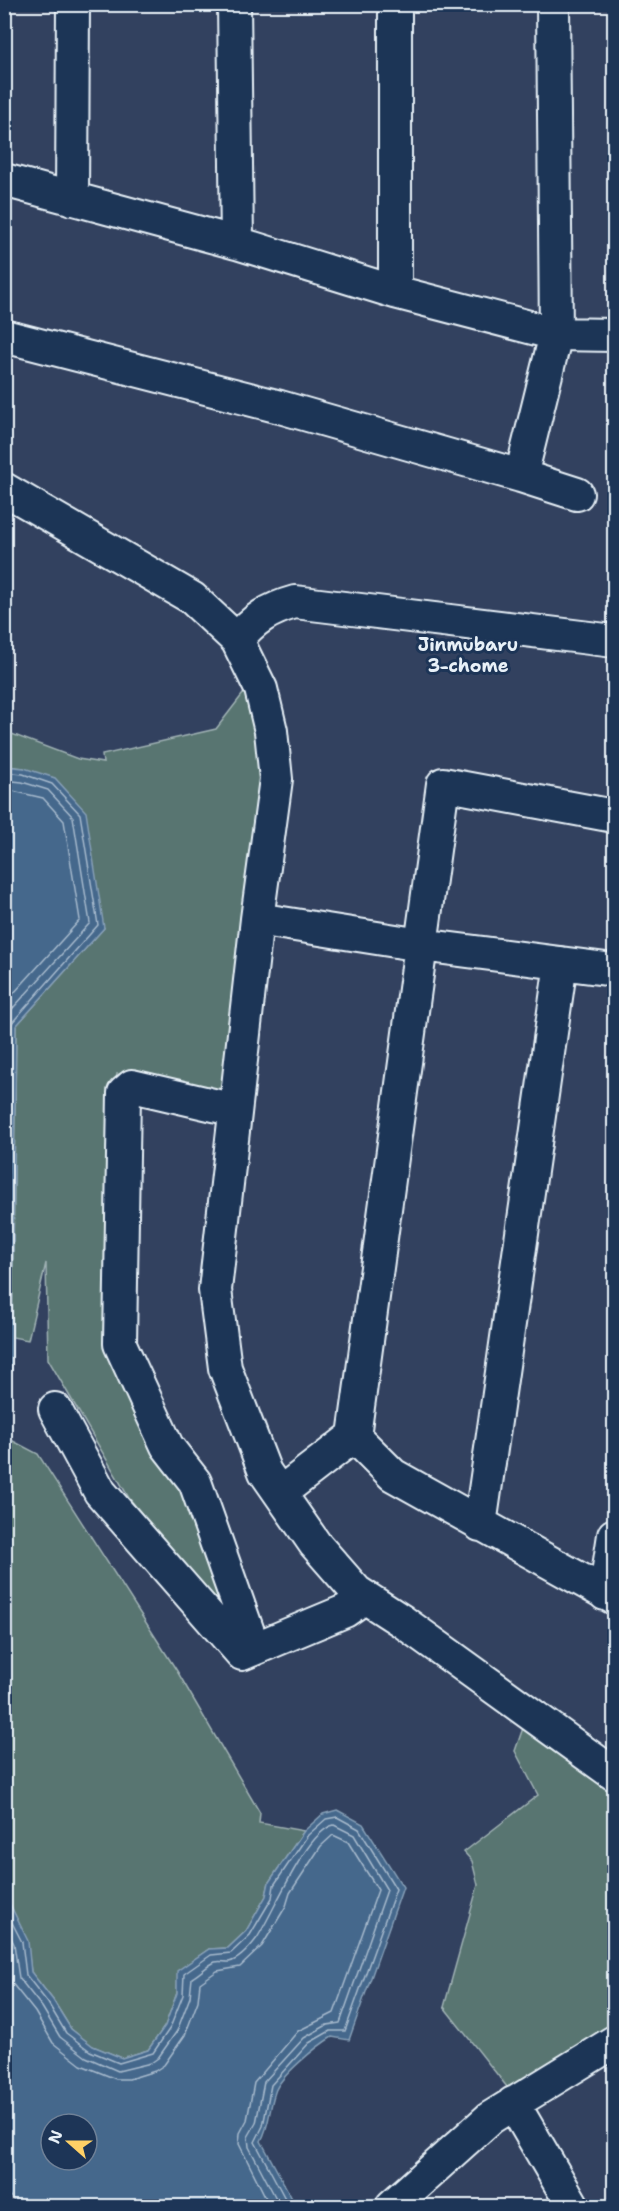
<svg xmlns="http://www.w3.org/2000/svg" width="619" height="2211" font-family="'Shantell Sans',sans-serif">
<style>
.green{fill:#587471;stroke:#a0b2b4;stroke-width:1.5}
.water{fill:#45688c;stroke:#869fb7;stroke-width:1.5;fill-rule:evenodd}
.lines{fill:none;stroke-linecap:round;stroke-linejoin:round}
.shore{stroke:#a7bacd;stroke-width:1.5}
.minor-casing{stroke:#e8f1f8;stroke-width:36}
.minor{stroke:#1d3557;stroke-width:32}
.labels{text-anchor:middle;stroke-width:6;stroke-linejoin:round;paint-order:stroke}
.neighbourhood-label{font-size:18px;font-weight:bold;fill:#e8f1f8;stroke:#1d3557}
</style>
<rect width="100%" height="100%" fill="#32415f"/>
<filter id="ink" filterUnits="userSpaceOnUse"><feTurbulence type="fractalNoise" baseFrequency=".0167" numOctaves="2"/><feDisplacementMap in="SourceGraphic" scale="12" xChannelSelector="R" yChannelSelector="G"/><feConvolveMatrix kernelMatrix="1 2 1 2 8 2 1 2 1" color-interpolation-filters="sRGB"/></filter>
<g filter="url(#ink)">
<path class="green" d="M246 690 255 725 262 776 222 1089 215 1093 117 1074 111 1164V1343L189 1491 243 1638 129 1498 48 1359 46 1263 28 1340 12 1337 16 1026 104 928 24 768 5 766 4 731 78 759 103 763 102 755 216 729Z
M11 1440 38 1454 177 1671 260 1813 259 1823 304 1831 269 1882 266 1896 246 1931 228 1948 209 1949 178 1971 177 1993 165 2026 148 2050 122 2058 92 2046 71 2029 53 2000 31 1972 27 1941 5 1894 4 1443Z
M523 1728 614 1791V2033L511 2092 444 2007 478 1885 472 1861 464 1852 538 1795 515 1751Z"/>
<path class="water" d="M5 766 24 768 55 778 86 812 104 928 16 1026 11 1396H5Z
M337 1810 363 1824 403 1887 349 2040 332 2037C317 2046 280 2076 275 2092 269 2109 270 2125 261 2141L296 2206H18L4 2189 5 1894 28 1941 31 1972 53 2000 71 2029 93 2046 122 2058 148 2050 165 2026 177 1993V1971L209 1949 228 1948 246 1931 266 1896 269 1882 304 1831 323 1814ZM51 2124H87V2160H51Z"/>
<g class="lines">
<path class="shore" d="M4 772 23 774 52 784 80 814 98 925 10 1025 4 1390
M4 780 22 782 48 790 73 817 90 923 4 1018
M4 789 43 798 64 821 80 920 4 1004
M4 1907 22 1942 26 1975 48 2003 66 2033 90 2051 119 2063 153 2053 170 2028 183 1995 184 1974 211 1955 231 1953 250 1935 272 1898 274 1885 308 1835 326 1819 337 1817 359 1829 396 1889 345 2031H330L309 2043 271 2085 263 2126 255 2142 289 2206
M4 1923 14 1944 19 1978 42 2007 60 2037 86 2057 118 2071 151 2063 158 2058 177 2031 190 1997 192 1978C199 1974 208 1965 215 1962 219 1961 224 1962 229 1962 239 1960 251 1946 257 1938 273 1914 306 1831 334 1825L354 1835 387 1890 340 2023 327 2025 304 2038 264 2082 256 2123 248 2137 249 2147 280 2206
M4 1945 11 1982 35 2012 53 2043 81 2065 116 2079H129L155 2071 164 2065 185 2035 198 2001 200 1983 217 1971 240 1967 262 1946 286 1906 290 1893 321 1846 333 1835 348 1842 378 1890 334 2013 298 2031 254 2083 247 2120 240 2133 239 2144 270 2206"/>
<defs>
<path id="minor" d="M234 4 237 243
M395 4V292
M4 180 237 243 395 292 556 334 614 335
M72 199 73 4
M4 336 280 407 521 476 556 334 553 4
M521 476 577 494
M4 489 192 598 237 640 261 689 271 731 276 779 257 919 215 1290 225 1368 265 1472 315 1544 357 1592 402 1621 614 1774
M237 640C253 619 270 609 295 602L614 641
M257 919 421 945 614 970
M235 1110 132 1086 124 1093 120 1344 167 1446 195 1482 254 1649
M55 1409 100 1492 242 1654 345 1611 365 1597
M354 1436 393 1475 614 1598
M280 1493 354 1436 443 784 614 816
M480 1525 561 963
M605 1594 614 1535
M513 2103 573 2206
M392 2206 490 2118 614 2042"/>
</defs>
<use href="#minor" class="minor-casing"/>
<use href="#minor" class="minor"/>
</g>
</g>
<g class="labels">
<g class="neighbourhood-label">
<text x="468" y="651">Jinmubaru<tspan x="468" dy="21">3-chome</tspan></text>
</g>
</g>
<rect width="619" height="2211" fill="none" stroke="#1d3557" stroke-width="24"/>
<rect x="12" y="12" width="595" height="2187" fill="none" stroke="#e8f1f8" stroke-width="2" filter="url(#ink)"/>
<g transform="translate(69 2142) rotate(291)"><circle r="28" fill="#1d3557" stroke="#6e8097" stroke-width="1.5"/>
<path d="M0-4.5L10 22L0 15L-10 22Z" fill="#ffd166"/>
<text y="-9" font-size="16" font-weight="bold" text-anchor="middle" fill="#e8f1f8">N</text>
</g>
</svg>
